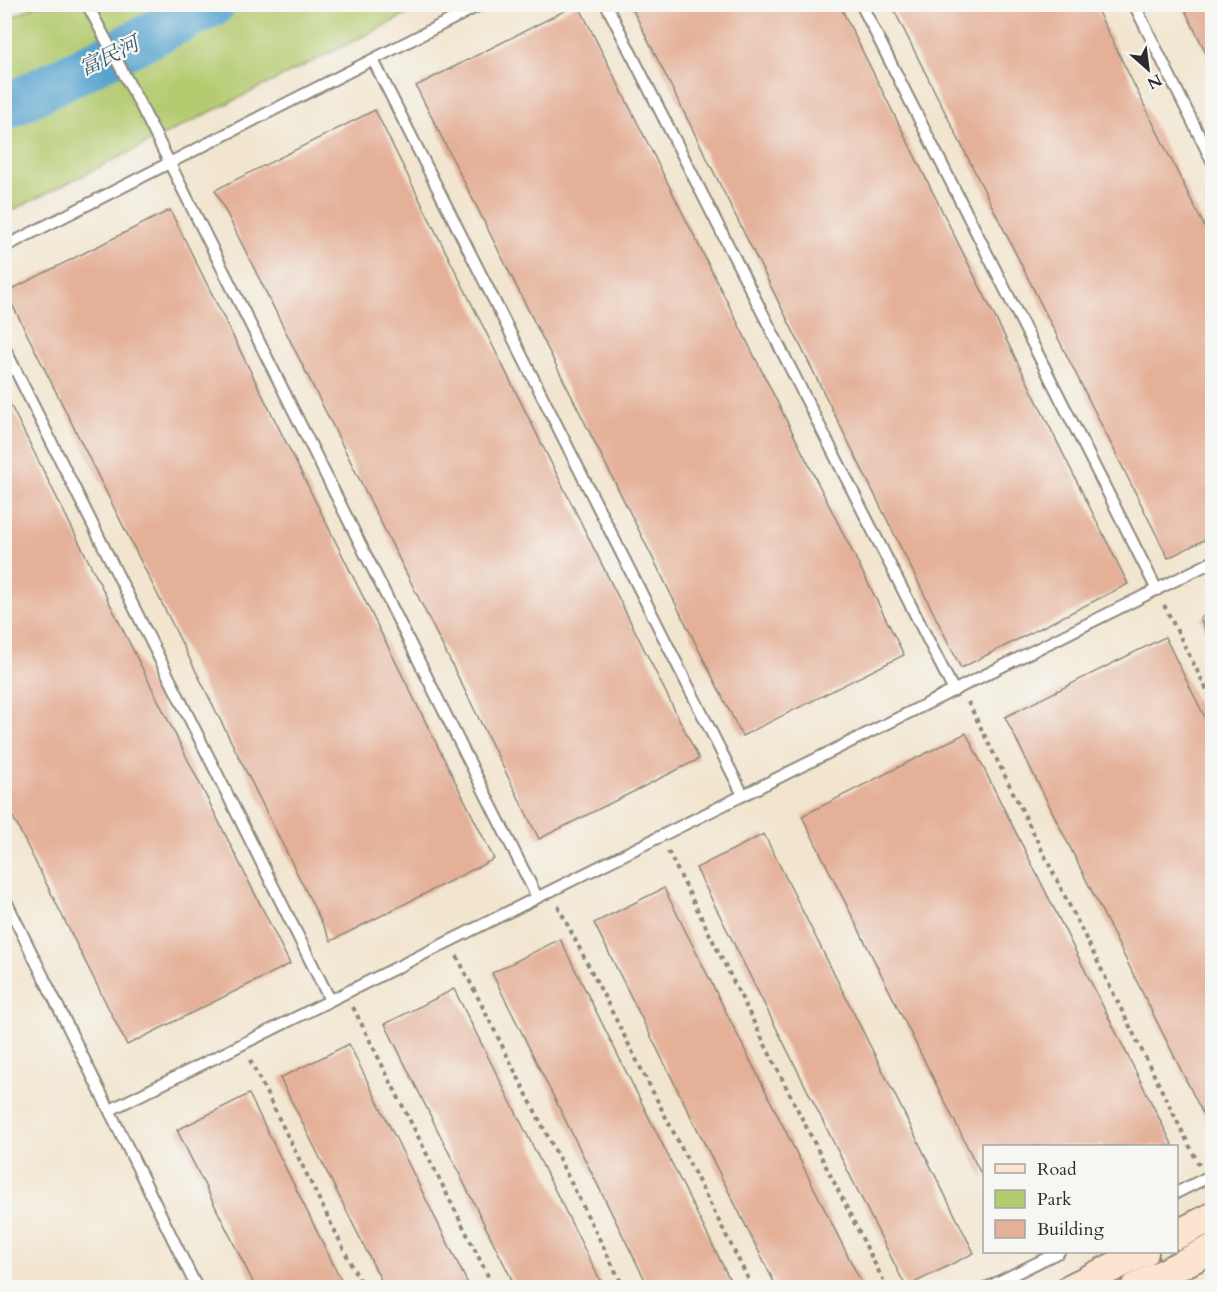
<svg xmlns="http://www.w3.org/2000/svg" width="1217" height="1292" font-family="Cardo,'Noto Serif SC',serif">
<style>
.green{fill:#b4cb6f;stroke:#707b4d;stroke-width:1.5}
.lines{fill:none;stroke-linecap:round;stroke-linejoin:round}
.river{stroke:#55a3ce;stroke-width:45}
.building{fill:#e4b098}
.lane-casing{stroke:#8e887d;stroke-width:14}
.secondary-casing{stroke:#8e887d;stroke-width:32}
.path{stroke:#8e887d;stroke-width:4;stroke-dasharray:4.5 4.5;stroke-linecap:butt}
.lane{stroke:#fff;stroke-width:10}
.secondary{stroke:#fde4d1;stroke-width:28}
.labels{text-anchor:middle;stroke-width:4.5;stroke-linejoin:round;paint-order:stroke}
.water-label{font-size:21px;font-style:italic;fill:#3c5b6c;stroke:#f6f6f2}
</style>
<rect width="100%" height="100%" fill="#f6f6f2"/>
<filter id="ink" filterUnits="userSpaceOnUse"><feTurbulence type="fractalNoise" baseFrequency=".0167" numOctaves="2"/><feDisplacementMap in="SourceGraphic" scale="12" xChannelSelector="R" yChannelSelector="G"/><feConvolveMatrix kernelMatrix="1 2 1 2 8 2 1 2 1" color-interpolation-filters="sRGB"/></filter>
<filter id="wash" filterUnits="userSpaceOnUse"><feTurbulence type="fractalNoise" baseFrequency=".008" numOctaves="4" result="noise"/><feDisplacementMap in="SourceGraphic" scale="24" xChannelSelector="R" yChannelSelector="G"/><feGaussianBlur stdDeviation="1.35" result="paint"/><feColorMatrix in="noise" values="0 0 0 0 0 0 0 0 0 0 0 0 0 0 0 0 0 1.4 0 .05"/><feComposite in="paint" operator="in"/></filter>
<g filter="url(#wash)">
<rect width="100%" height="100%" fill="#f2e5cf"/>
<path class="green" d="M37 5H426L5 214V21Z"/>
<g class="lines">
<path class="river" d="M4 108 213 4"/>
</g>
<g id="blocks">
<path class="building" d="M578 4 904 655 742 736 416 86Z
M630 4H839L1128 584 961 668Z
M891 4H1094L1212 242V536L1168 558Z
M1182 4H1212V65Z
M375 110 699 759 539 839 215 190Z
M170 210 494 859 331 941 6 292Z
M4 392 290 964 127 1045 4 799Z
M1212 612V644L1200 618Z
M1165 637 1212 732V1132L1005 717Z
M966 733 1173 1146H984V1180L802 816Z
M764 834 974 1253 906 1287 696 868Z
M664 888 864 1288H777L594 923Z
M560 939 734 1288H649L492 973Z
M454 989 604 1288H516L385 1024Z
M349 1044 470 1288H385L280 1078Z
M249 1094 345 1288H256L177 1130Z"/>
</g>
</g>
<g filter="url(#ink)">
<use href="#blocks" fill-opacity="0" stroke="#8e887d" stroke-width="1.5"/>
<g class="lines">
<defs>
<path id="lane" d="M87 4 142 108 537 897
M606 4 954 691
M861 4 1157 590
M1134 4 1212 161
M373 60 743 795
M4 247 482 4
M4 347 330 1000
M4 897 197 1288
M110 1110 1212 562
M1176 1193 1212 1175
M986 1288 1059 1252"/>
<path id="secondary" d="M1176 1235 1212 1217
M1071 1288 1144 1252
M1135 1288 1212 1249"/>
</defs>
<use href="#lane" class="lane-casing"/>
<use href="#secondary" class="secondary-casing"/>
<path class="path" d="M1164 605 1212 700
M968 702 1199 1165
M668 851 887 1288
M558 906 753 1288
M457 956 624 1288
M353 1007 494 1288
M250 1060 363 1288"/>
<use href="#lane" class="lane"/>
<use href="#secondary" class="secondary"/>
</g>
</g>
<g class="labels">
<g class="water-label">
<text transform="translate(109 56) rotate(-26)" y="7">富民河</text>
</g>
</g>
<rect width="1217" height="1292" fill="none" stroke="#f6f6f2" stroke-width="24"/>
<rect x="983" y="1145" width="195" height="108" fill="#f6f6f2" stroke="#a5a5a2" stroke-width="1.5"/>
<rect x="995" y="1164" width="30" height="9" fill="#fde4d1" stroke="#a5a5a2" stroke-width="1.5"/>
<text x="1037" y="1175" font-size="18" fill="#2b2b2b">Road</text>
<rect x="995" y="1190" width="30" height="18" fill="#b4cb6f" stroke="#a5a5a2" stroke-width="1.5"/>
<text x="1037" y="1205" font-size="18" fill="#2b2b2b">Park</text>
<rect x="995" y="1220" width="30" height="18" fill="#e4b098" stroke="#a5a5a2" stroke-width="1.5"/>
<text x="1037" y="1235" font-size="18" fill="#2b2b2b">Building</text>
<g transform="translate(1148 69) rotate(152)" stroke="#f6f6f2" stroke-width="4.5" paint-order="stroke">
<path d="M0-4.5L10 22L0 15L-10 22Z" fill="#2b2b2b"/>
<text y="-9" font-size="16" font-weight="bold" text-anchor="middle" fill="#2b2b2b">N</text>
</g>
</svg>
